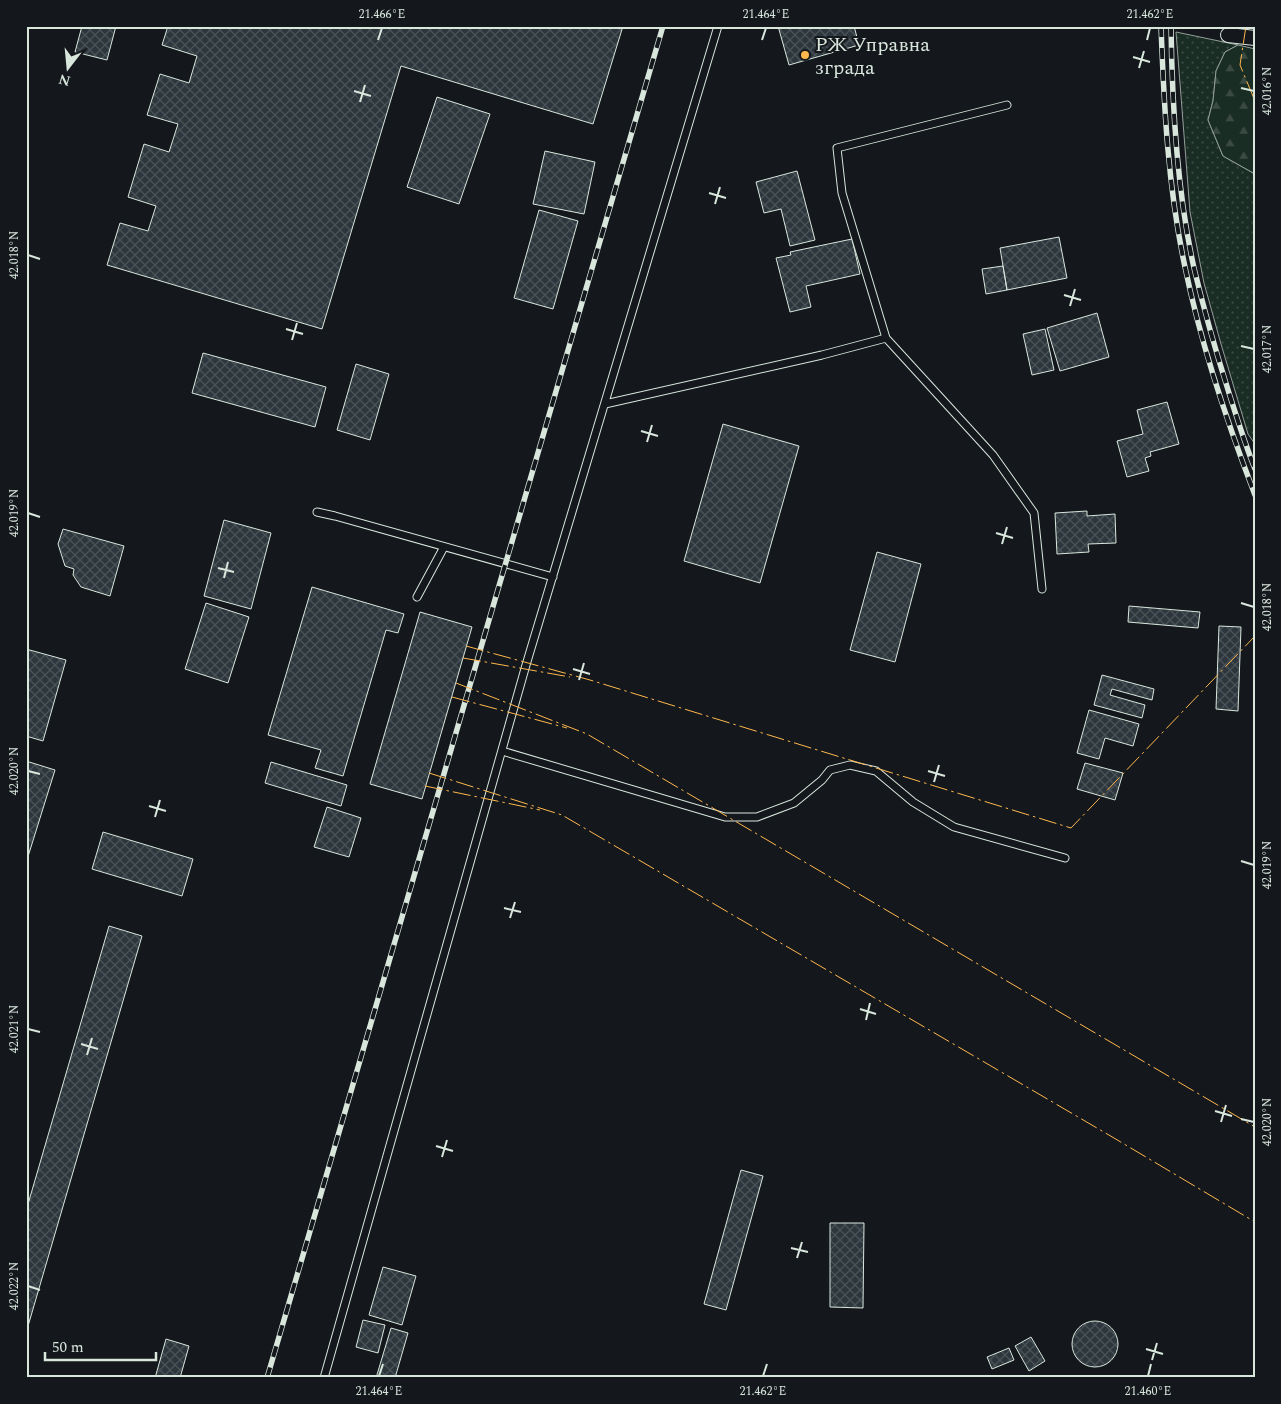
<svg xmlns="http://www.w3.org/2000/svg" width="1281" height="1404" font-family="Spectral,serif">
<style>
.grass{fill:url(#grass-dots);stroke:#939e99}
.forest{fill:url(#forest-firs);stroke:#939e99}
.building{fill:url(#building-cross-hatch);stroke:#d8e6dc}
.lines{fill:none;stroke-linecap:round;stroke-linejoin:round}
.service-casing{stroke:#d8e6dc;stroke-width:9}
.minor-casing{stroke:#d8e6dc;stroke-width:16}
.service{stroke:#14181c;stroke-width:7}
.minor{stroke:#14181c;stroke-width:14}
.rail-casing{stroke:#d8e6dc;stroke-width:5.5}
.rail{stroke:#14181c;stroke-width:4;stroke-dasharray:11;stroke-linecap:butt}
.power{stroke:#ffb74d;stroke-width:1;stroke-dasharray:18 4 2.5 4;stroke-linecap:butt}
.ticks{fill:none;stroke:#d8e6dc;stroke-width:2}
.poi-dot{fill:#ffb74d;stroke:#14181c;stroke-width:2}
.labels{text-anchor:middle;stroke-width:4;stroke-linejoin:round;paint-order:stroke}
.poi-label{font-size:20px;fill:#d8e6dc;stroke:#14181c;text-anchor:start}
.neatline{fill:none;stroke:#d8e6dc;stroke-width:2}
.ticks-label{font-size:12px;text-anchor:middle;fill:#d8e6dc}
</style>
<defs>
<pattern id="grass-dots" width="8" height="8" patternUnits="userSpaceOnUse" patternTransform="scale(1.25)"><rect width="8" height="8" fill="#1a2d24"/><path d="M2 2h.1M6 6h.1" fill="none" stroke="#3b4b43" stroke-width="1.8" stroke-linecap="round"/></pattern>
<pattern id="forest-firs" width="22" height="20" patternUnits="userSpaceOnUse" patternTransform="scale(1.25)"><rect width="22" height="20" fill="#1a2d24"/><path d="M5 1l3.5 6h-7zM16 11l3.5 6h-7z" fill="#3b4b43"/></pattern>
<pattern id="building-cross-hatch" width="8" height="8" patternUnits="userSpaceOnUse" patternTransform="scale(1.25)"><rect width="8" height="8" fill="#2c363c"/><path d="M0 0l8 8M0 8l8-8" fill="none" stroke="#4a5358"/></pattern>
</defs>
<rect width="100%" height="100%" fill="#14181c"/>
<path class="grass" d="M1176 32 1238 45 1225 52 1216 71 1213 101 1208 120 1223 156 1255 174V444L1248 434 1221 344 1204 283 1190 212Z"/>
<path class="forest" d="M1238 45 1255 49V174L1223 156 1208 120 1213 101 1216 71 1225 52Z"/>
<path class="building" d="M82 26H116L107 60 75 52Z
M168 26H623L593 124 401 66 322 329 107 265 120 223 148 231 156 206 128 197 144 144 169 152 178 124 147 115 160 74 189 83 197 56 162 45Z
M778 26H854L859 45 789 65Z
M437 97 490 114 459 204 407 187Z
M545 151 595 162 584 214 533 204Z
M797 171 815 240 790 246 781 209 764 213 756 182Z
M539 210 578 221 553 309 514 298Z
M1059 237 1067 278 1007 290 1000 248Z
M852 239 860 274 806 286 811 307 790 312 776 258 791 255 790 252Z
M1003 266 1007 290 986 294 982 269Z
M1097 313 1109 357 1060 371 1047 328Z
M1045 329 1054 370 1032 375 1023 334Z
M203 353 326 387 315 427 192 393Z
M356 364 389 374 370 440 337 430Z
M1167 402 1179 444 1150 452 1151 456 1145 458 1149 471 1127 477 1117 441 1143 434 1137 410Z
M723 424 799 446 760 583 684 561Z
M1087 511V516L1115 514 1116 543 1088 544 1089 552 1057 554 1055 513Z
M224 520 271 533 251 609 204 596Z
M63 529 124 546 110 596 81 587 73 575 74 569 65 566 58 544Z
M877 552 921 564 895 662 850 650Z
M312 587 404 614 398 633 386 630 343 776 315 768 321 750 268 735Z
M206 603 249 617 228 683 185 669Z
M1129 606 1200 612 1198 628 1128 622Z
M420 612 472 627 422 799 370 784Z
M1219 626 1241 627 1238 711 1216 709Z
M26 649 66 660 43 741 26 736Z
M1102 675 1154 689 1152 700 1112 689 1110 695 1145 705 1142 718 1094 705Z
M1089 710 1139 724 1133 746 1105 738 1099 759 1077 753Z
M26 761 55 770 26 863Z
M271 762 347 785 341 806 265 783Z
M1085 763 1123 773 1115 800 1077 789Z
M327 807 361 818 349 857 314 847Z
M103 832 193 859 182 896 92 869Z
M109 926 142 936 26 1333V1211Z
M741 1170 763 1176 726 1310 704 1304Z
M830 1223H864L863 1308 830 1307Z
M383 1267 416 1276 402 1325 369 1315Z
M363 1320 385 1325 378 1353 356 1347Z
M1072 1344a23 23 0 1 1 46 0a23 23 0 1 1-46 0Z
M391 1328 408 1333 395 1378H376Z
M1031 1337 1045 1361 1029 1371 1015 1346Z
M166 1339 189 1346 180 1378H155Z
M1009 1348 1014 1360 992 1369 987 1357Z"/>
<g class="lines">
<defs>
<path id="service" d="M1007 105 837 148 842 193 886 338 993 455 1034 513 1042 589
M605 404 822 355 886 338
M317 512 335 516 553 577
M417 597 444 547
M502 751 725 817H757L794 803 822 780 830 770 850 765 876 771 913 802 954 827 1065 858
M324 1378 526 665 718 26"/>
<path id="minor" d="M1228 35 1255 38"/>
</defs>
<use href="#service" class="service-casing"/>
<use href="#minor" class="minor-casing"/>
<use href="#service" class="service"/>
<use href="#minor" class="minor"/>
<defs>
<path id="rail" d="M1161 26C1164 107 1168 188 1185 267 1201 345 1227 422 1255 495
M1171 26C1172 105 1177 192 1194 268 1204 310 1216 352 1229 393 1237 418 1245 444 1255 469
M267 1378 663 26"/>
</defs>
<use href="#rail" class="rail-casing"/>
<use href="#rail" class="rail"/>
<path class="power" d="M1246 26 1240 65 1255 101
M466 646 590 680 1071 828 1255 636
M463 658 570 677
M456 683 587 734 1255 1127
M452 697 567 728
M429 773 562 815 1114 1138 1255 1222
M425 786 540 810"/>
</g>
<path class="ticks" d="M378 40 382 28M762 40 766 28M1147 40 1150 28M1133 57 1150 62M1139 68 1144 51M1241 88 1254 91M354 91 371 96M360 102 365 85M709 193 726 198M715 204 720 187M28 255 40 259M1064 295 1081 300M1070 306 1075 289M286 329 303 334M292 340 297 323M1241 346 1254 349M641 431 658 436M647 442 652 425M28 513 40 517M996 533 1013 538M1002 544 1007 527M218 568 234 572M224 578 228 562M1241 603 1254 607M573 669 590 674M579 680 584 663M28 771 40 774M928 771 945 776M934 782 939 765M149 806 166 811M155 817 160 800M1241 861 1254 865M504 908 521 912M510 918 515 902M860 1009 876 1014M866 1020 870 1003M28 1029 40 1032M81 1044 98 1049M87 1055 92 1038M1215 1111 1232 1116M1241 1119 1254 1122M1221 1122 1226 1105M436 1146 453 1151M442 1157 447 1140M791 1248 808 1252M797 1258 802 1242M28 1286 40 1290M1146 1349 1163 1354M1152 1360 1157 1343M379 1376 383 1364M763 1376 767 1364M1148 1376 1151 1364"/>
<circle class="poi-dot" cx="805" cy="55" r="5"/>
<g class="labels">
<g class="poi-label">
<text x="815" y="51">РЖ Управна<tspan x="815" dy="23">зграда</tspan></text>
</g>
</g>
<rect width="1281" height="1404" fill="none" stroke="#14181c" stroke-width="55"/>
<g transform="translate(68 68) rotate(196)" stroke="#14181c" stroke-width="4" paint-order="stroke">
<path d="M0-4L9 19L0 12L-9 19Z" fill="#d8e6dc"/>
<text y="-8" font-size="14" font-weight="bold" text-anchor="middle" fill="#d8e6dc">N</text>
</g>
<path d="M45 1352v8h111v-8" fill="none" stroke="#d8e6dc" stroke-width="2.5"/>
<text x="52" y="1352" font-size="15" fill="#d8e6dc" stroke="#14181c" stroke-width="4" paint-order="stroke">50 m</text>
<rect x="28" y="28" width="1226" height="1348" class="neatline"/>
<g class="ticks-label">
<text x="382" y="18">21.466°E</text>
<text x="766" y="18">21.464°E</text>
<text x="1150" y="18">21.462°E</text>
<text transform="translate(1267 91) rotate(-90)" y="4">42.016°N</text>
<text transform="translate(14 255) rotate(-90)" y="4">42.018°N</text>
<text transform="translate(1267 349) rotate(-90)" y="4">42.017°N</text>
<text transform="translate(14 513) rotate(-90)" y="4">42.019°N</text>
<text transform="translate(1267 607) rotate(-90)" y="4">42.018°N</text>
<text transform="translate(14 771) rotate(-90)" y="4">42.020°N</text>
<text transform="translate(1267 865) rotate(-90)" y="4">42.019°N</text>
<text transform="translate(14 1029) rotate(-90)" y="4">42.021°N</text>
<text transform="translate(1267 1122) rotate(-90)" y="4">42.020°N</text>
<text transform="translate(14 1286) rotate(-90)" y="4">42.022°N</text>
<text x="379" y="1395">21.464°E</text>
<text x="763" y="1395">21.462°E</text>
<text x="1148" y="1395">21.460°E</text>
</g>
</svg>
